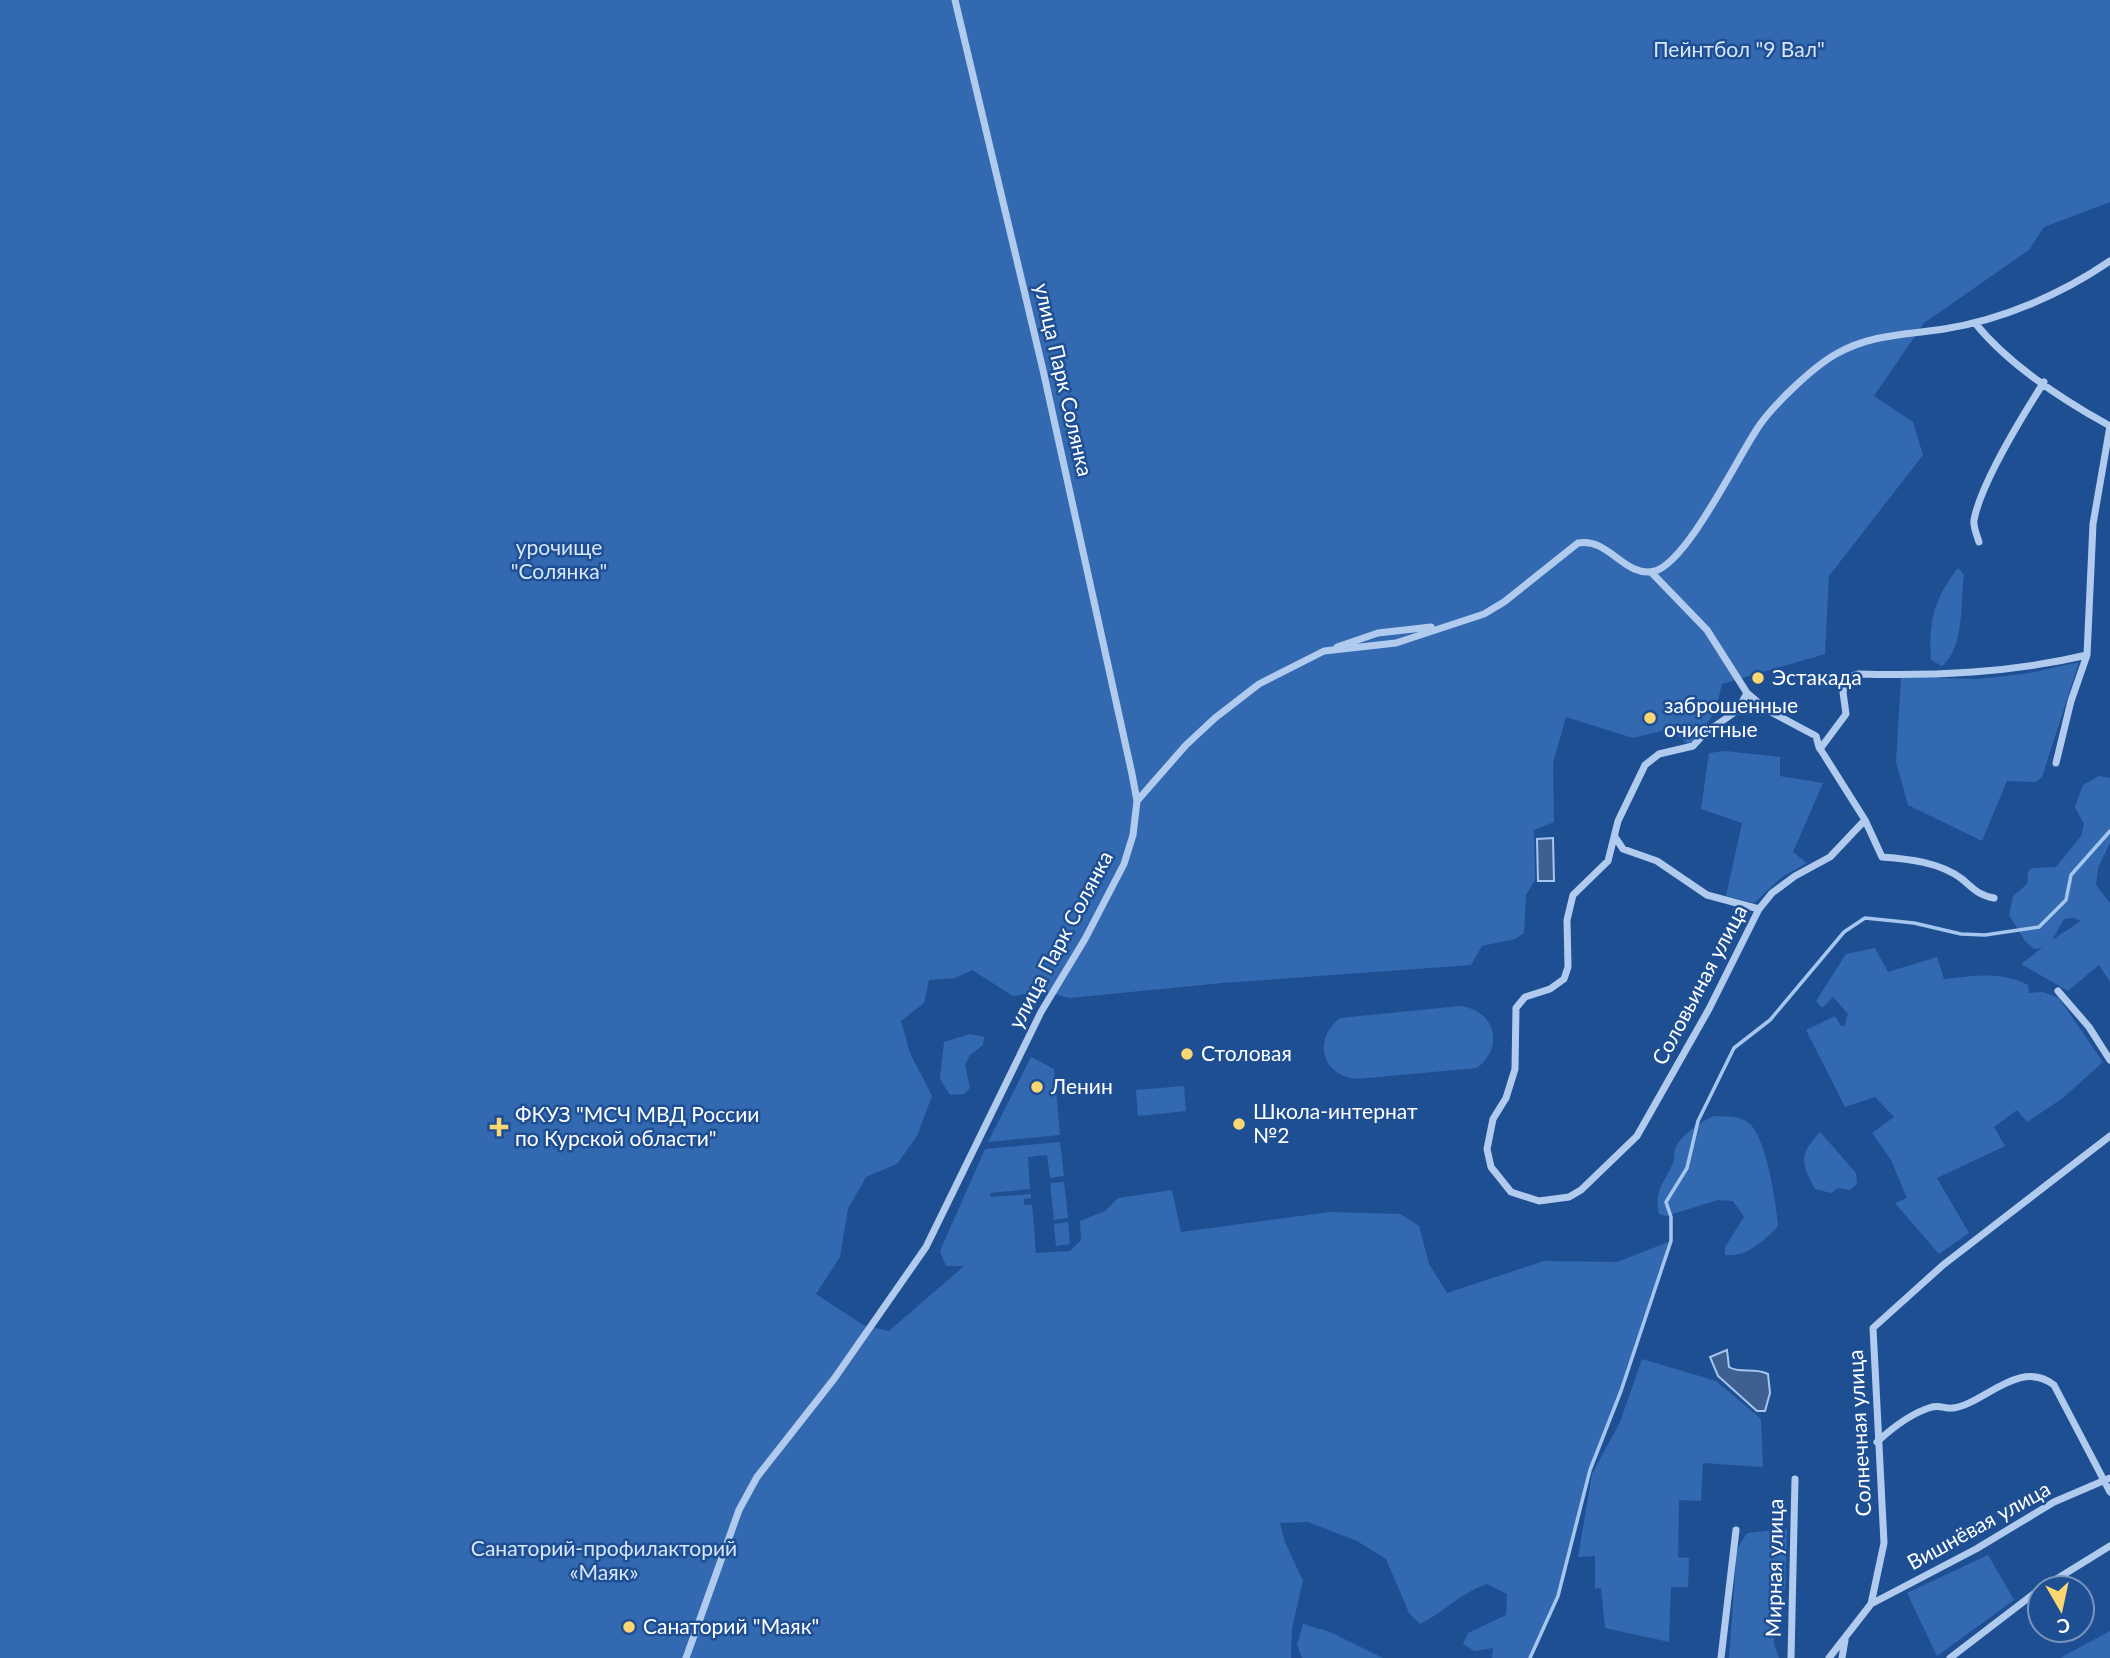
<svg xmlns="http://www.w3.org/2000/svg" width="2110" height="1658" font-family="Lato,sans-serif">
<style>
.green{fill:#3269b1;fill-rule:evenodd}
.water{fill:#3d6091;stroke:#a4c6ef;stroke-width:2}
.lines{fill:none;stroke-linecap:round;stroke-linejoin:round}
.stream{stroke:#a4c6ef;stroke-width:3.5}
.street{stroke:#b1cbee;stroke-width:7}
.poi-dot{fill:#fcd670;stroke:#1f4f93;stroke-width:2.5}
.labels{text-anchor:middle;stroke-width:5;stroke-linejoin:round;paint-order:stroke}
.park-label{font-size:21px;fill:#d7e6fa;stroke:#1f4f93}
.street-label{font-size:21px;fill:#fff;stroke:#1f4f93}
.poi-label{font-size:21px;fill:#fff;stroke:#1f4f93;text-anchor:start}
</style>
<rect width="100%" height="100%" fill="#1f4f93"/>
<path class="green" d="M0 0H2110V202L2044 227 2029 250 1924 323 1874 396 1913 422 1923 455 1829 576 1825 654 1722 684 1715 712 1690 746 1670 729 1633 738 1566 717 1553 763 1554 822 1534 830 1535 880 1526 895 1524 933 1515 939 1482 946 1471 965 1223 983 1069 998 1044 991 1013 996 972 970 955 978 929 980 924 1003 901 1021 910 1053 932 1096 917 1136 897 1164 866 1177 848 1209 840 1257 816 1294 863 1325 889 1331 964 1266H946L940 1251 985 1149 1060 1142 1064 1176 1050 1178 1047 1155 1028 1157 1030 1189 990 1193 991 1197 1031 1194V1198L1024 1199V1205H1032L1036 1253 1070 1251 1081 1240 1080 1221 1105 1211 1118 1198 1172 1190 1181 1232 1330 1212 1400 1214 1419 1226 1429 1264 1447 1293 1544 1261 1617 1262 1671 1241 1621 1391 1590 1470 1558 1596 1530 1658H1492L1493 1648 1474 1651 1463 1644 1468 1633 1506 1615 1507 1594 1487 1584C1460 1593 1446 1611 1420 1624L1409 1613 1386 1559 1357 1541 1308 1522 1280 1523 1285 1542 1303 1581 1292 1628 1291 1658H0Z
M1958 568 1964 575C1960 604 1965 646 1942 666L1931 660C1928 622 1935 597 1958 568Z
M2079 662 2042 777 2036 782 2007 781 1982 841 1908 805 1896 762 1901 677 1978 679 2030 673Z
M1725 751 1780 757V776L1823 783 1793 852 1807 863 1782 877 1754 903 1726 896 1742 823 1701 809 1709 753Z
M2099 776 2110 778V843L2098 868 2096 885 2110 903V982L2099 965 2068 991 2021 964 2042 948 2034 949 2025 941 2009 915 2013 896 2027 884 2028 872 2032 868 2056 867 2081 836 2084 824 2075 807 2083 785ZM2074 918 2081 921 2052 940 2064 919Z
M1875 948 1888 972 1937 957 1944 979C1974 976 2000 971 2028 985L2029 993 2043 992 2059 998 2103 1062 2063 1098 2027 1122 2017 1110 1994 1127 2005 1146 1937 1178 1969 1233 1939 1254 1895 1203 1907 1198 1891 1160 1872 1133 1894 1117 1875 1097 1845 1107 1806 1030 1835 1016 1841 1026 1845 1025 1848 1014 1833 997 1822 1008 1816 1001 1846 954Z
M1460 1006C1495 1010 1505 1046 1477 1068L1357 1079C1322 1076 1312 1040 1340 1018Z
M970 1034 984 1037 983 1045 970 1055 965 1065 970 1088 964 1094 950 1095 940 1079 944 1042Z
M1031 1057 1054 1069 1060 1135 988 1142Z
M1184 1086 1186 1111 1138 1116 1136 1090Z
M1714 1116C1726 1117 1742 1115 1751 1125 1767 1143 1776 1202 1778 1226 1765 1240 1746 1258 1725 1255V1247L1744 1217 1733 1201 1718 1200 1666 1216 1659 1214C1653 1191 1665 1182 1673 1163 1675 1158 1673 1151 1676 1147 1682 1134 1702 1121 1714 1116Z
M1820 1132 1856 1173 1857 1184 1850 1190 1838 1188 1831 1193 1815 1189C1801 1162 1798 1156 1820 1132Z
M1064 1182 1068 1218 1054 1220 1050 1183Z
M1068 1222 1070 1244 1056 1246 1054 1224Z
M1642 1359 1716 1381 1761 1419 1763 1467 1703 1463 1701 1501 1679 1500 1678 1557 1689 1558 1688 1587H1671L1669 1642 1605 1628 1601 1588 1595 1589V1556L1578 1557 1592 1474 1620 1422Z
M1787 1529 1785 1589 1774 1607V1644L1779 1658H1729L1737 1549 1747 1533Z
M1988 1555 2014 1600 1937 1656 1907 1593Z
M1303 1624 1330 1632 1383 1658H1302L1297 1645Z
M2110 1631V1658H2060Z"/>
<path class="water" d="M1553 838 1554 881H1538L1537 839Z
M1727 1350 1729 1367C1739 1374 1755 1367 1768 1374L1770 1393 1765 1411H1757L1718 1376 1710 1357Z"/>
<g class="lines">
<path class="stream" d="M1530 1658 1558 1596 1590 1470 1621 1391 1671 1241V1217L1666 1202 1687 1168 1698 1121 1734 1048 1770 1020 1844 932 1865 918 1914 923 1961 934 1985 935 2039 927 2066 900 2071 875 2110 831"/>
<path class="street" d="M1975 323C2008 364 2063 400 2110 426L2093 524 2087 655 2071 701 2056 763
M1979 542C1977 535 1973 527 1974 520 1981 483 2023 415 2044 382
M1651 572 1707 630 1747 693 1767 710 1816 736 1819 747 1865 820
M1337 647 1378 633 1431 627
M1747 693 1738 710 1705 733 1693 746 1659 754 1645 765 1618 821 1608 861 1573 895 1567 920 1568 967 1564 979 1550 989 1525 997 1516 1008 1515 1069 1506 1098 1493 1119 1487 1149 1491 1167 1511 1192 1539 1201 1569 1197 1581 1190 1637 1136 1709 1009 1759 909 1772 893 1795 876 1830 857 1865 820 1882 857C1908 859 1940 862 1962 879 1974 889 1978 895 1994 898
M1820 749 1846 714 1843 692 1847 678 1858 674C1935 676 2011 673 2087 655
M1137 801 1186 745 1215 718 1259 684 1324 651 1396 643 1484 614 1504 602 1578 543C1609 537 1625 579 1655 571 1688 561 1737 458 1759 426 1774 404 1813 367 1836 354 1871 334 1906 335 1944 329 2002 320 2062 294 2110 261
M1615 837 1623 849 1657 861 1707 895 1759 909
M2058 991 2089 1027 2110 1060
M1877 1442C1892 1428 1911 1413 1932 1407 1940 1405 1946 1409 1953 1408 1984 1404 2019 1358 2054 1385L2110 1492
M2042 1588 2110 1546
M1871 1604 1976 1549 2054 1502 2110 1478
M686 1658 739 1510 757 1477 834 1379 926 1247 1041 1012 1085 939 1124 864 1133 835 1137 801 1132 774 1043 370 955 0
M1721 1658 1736 1530
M1791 1658 1795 1479
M1829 1658 1871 1604 1884 1543 1873 1328 1943 1265 2110 1136
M1842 1658 1845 1640
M1950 1658 2040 1589"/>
</g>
<g class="poi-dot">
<circle cx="1758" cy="678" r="7"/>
<circle cx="1650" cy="718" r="7"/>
<circle cx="1187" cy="1054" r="7"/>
<circle cx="1037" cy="1087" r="7"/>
<circle cx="1239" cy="1124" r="7"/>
<path d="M495.5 1116.5h7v7h7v7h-7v7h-7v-7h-7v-7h7z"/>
<circle cx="629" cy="1627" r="7"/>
</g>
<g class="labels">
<g class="park-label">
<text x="1739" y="57">Пейнтбол "9 Вал"</text>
<text x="559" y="555">урочище<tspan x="559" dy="24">"Солянка"</tspan></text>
<text x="604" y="1556">Санаторий-профилакторий<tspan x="604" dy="24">«Маяк»</tspan></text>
</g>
<g class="street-label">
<text transform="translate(1063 380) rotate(77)" y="7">улица Парк Солянка</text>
<text transform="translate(1061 940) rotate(-62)" y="7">улица Парк Солянка</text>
<text transform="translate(1700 985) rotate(-62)" y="7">Соловьиная улица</text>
<text transform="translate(1860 1433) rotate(-93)" y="7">Солнечная улица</text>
<text transform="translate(1979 1526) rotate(-29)" y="7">Вишнёвая улица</text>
<text transform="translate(1775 1568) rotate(-89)" y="7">Мирная улица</text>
</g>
<g class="poi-label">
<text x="1772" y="685">Эстакада</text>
<text x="1664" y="713">заброшенные<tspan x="1664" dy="24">очистные</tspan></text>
<text x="1201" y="1061">Столовая</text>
<text x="1051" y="1094">Ленин</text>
<text x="1253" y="1119">Школа-интернат<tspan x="1253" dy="24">№2</tspan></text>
<text x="515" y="1122">ФКУЗ "МСЧ МВД России<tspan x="515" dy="24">по Курской области"</tspan></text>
<text x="643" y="1634">Санаторий "Маяк"</text>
</g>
</g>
<g transform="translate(2061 1609) rotate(171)"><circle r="33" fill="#1f4f93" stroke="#7995be" stroke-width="2"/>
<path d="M0-5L12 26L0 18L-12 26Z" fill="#fcd670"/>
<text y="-10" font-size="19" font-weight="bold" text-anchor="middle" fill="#ffffff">С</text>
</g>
</svg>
